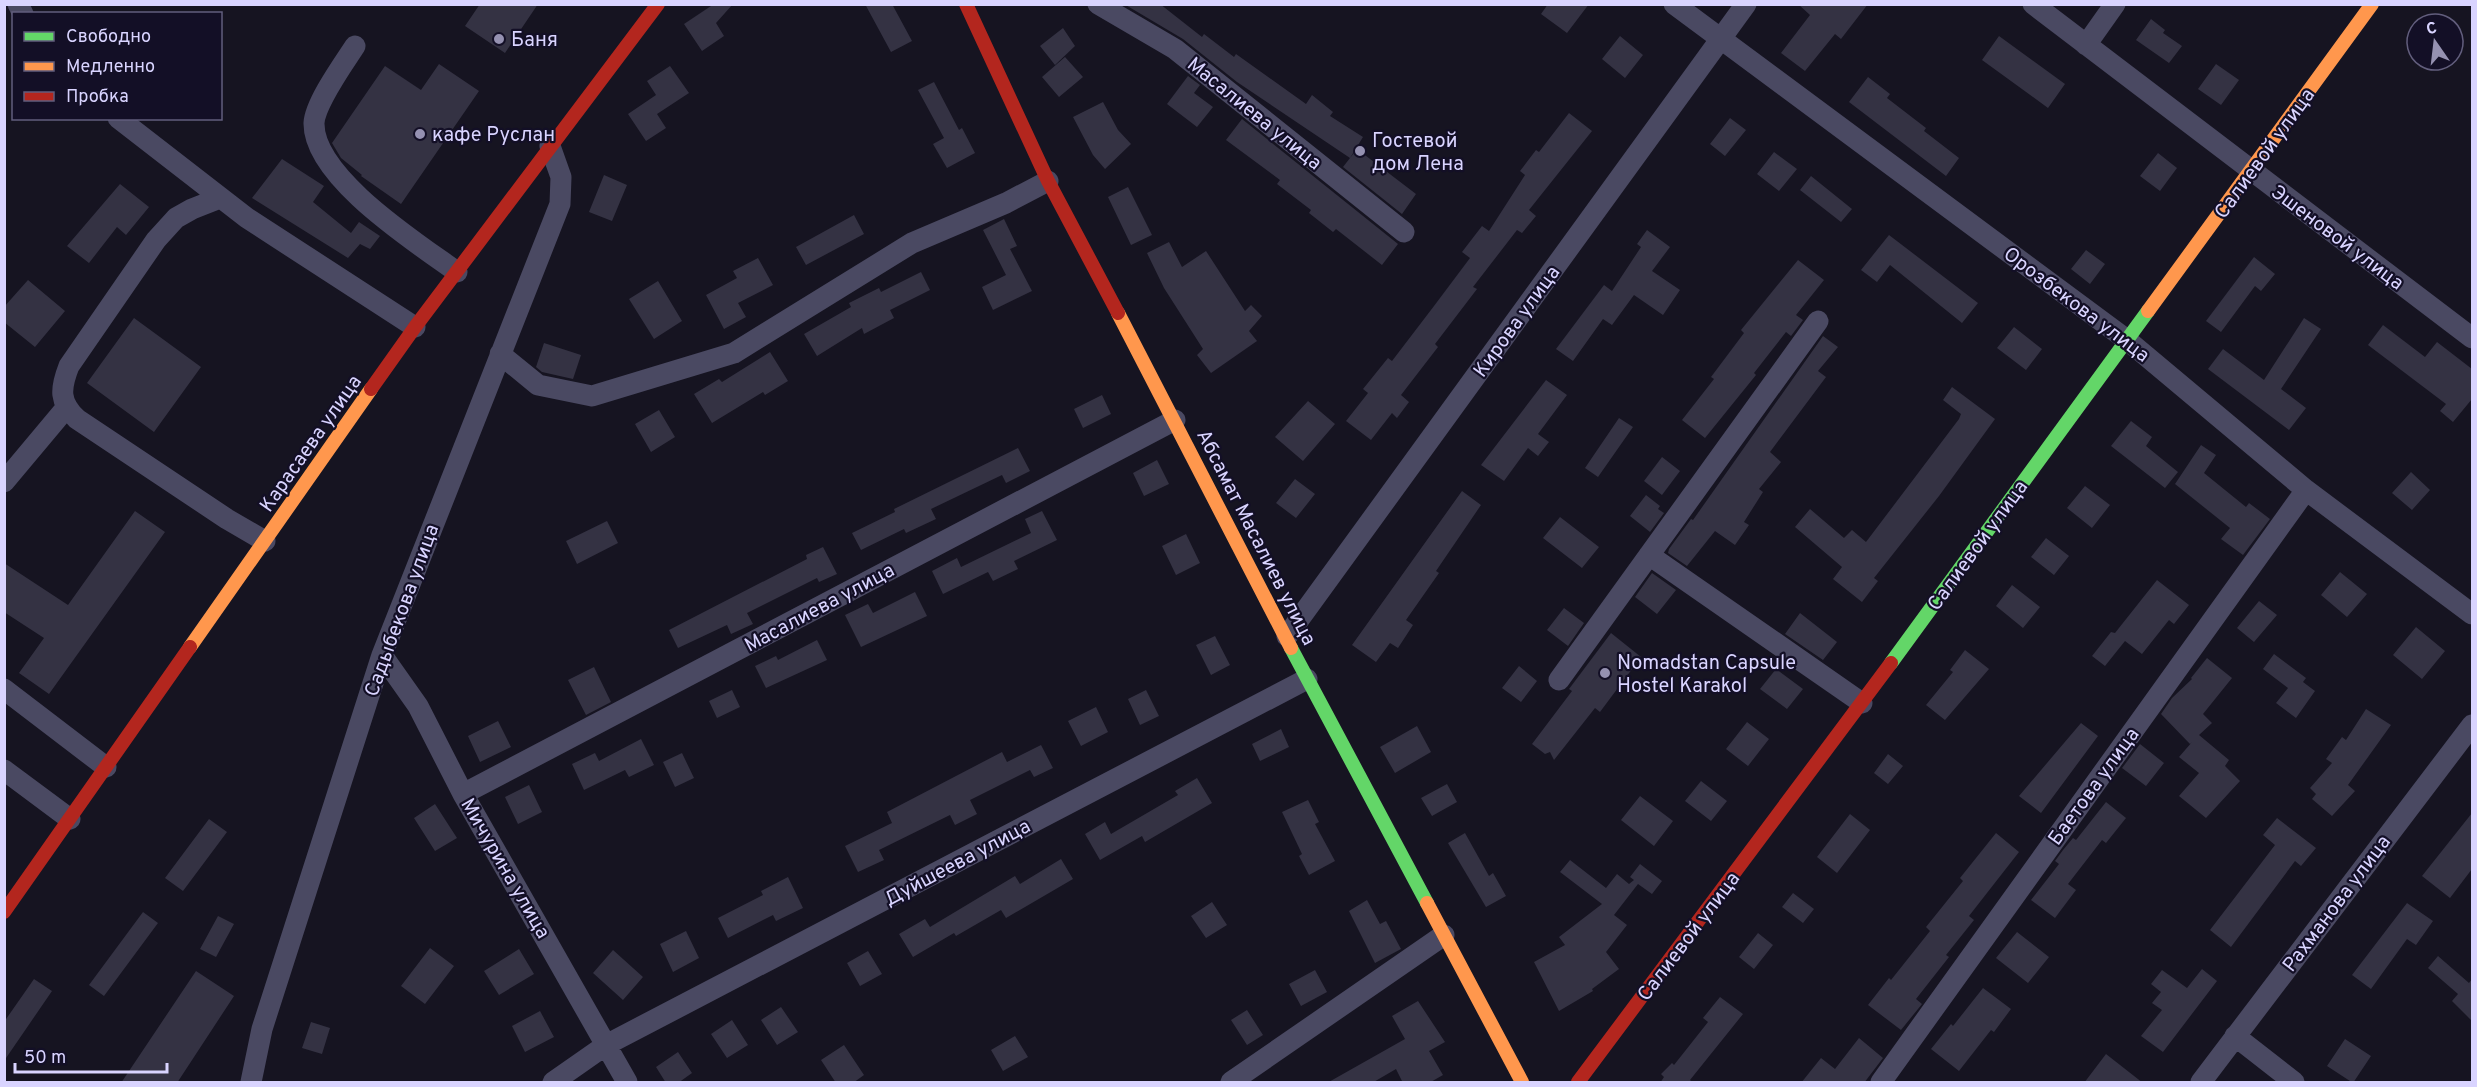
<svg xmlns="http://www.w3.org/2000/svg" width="2477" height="1087" font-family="Overpass,sans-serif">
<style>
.building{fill:#343243}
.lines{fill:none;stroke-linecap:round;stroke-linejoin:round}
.street{stroke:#4a4962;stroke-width:21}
.fast{stroke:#63d668;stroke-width:14}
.slow{stroke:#ff974d;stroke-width:14}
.jam{stroke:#b3261e;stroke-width:14}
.poi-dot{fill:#9591b1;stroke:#130f26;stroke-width:2}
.labels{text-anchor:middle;stroke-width:4.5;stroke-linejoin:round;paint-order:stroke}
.poi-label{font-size:20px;fill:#d9d4ff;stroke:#130f26;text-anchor:start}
.street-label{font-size:20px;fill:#d9d4ff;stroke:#130f26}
</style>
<rect width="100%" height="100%" fill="#161421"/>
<path class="building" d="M480 4H538L505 53 465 26Z
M714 4H733L716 23 724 36 702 51 684 24Z
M865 4H892L912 41 891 52Z
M1124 4H1160L1202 37 1204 34 1234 57 1236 54 1306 104 1312 95 1333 112 1330 116 1363 137 1350 158 1237 82 1183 39Z
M1548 4H1589L1567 33 1541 14Z
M1798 4H1868L1841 39 1835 34 1805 71 1781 53 1810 15Z
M2151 19 2165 30 2163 33 2182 46 2169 63 2136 40Z
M1063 28 1075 46 1055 65 1040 46Z
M1620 36 1643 55 1625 78 1602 59Z
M1999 36 2065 84 2048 108 1982 60Z
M1065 57 1083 77 1059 97 1042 77Z
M439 64 479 91 401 204 361 176 362 175 341 158 332 143 385 66 421 90Z
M2216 64 2239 80 2221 105 2198 89Z
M670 66 689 93 657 114 666 128 646 141 628 114 656 95 647 81Z
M1188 76 1200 85 1194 93 1213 107 1197 127 1167 104Z
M1868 77 1890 94 1887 98 1926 128 1924 131 1959 158 1946 176 1849 102Z
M934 82 959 130 962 128 975 153 947 168 933 144 944 138 918 90Z
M1103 102 1118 130 1131 144 1105 169 1093 155 1073 117Z
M1569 113 1592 131 1529 210 1536 216 1522 233 1517 230 1473 287 1477 289 1435 344 1438 347 1401 395 1409 402 1397 418 1392 413 1371 440 1346 421 1368 393 1363 389 1388 358 1392 361 1434 306 1470 258 1462 252 1482 226 1489 231 1525 175 1520 171 1536 150 1539 152Z
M1730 118 1746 130 1725 156 1710 144Z
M1242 119 1398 244 1382 265 1336 229 1333 232 1309 213 1311 210 1277 184 1280 180 1226 140Z
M1357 149 1416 194 1402 214 1343 167Z
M1774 152 1797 169 1779 191 1757 174Z
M2158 153 2177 168 2160 191 2140 176Z
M282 159 324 186 313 202 351 233 359 222 380 236 370 249 360 244 348 258 252 198Z
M604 175 627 185 612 221 589 212Z
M1811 176 1852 209 1841 222 1800 190Z
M120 184 149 207 126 235 117 227 89 263 67 246Z
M1128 187 1152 235 1131 245 1108 197Z
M854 215 864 234 806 265 796 247Z
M1004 219 1017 246 1010 249 1032 291 993 310 982 287 1006 275 983 230Z
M1647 230 1670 247 1652 271 1680 290 1663 315 1634 295 1612 325 1603 319 1573 361 1556 349 1604 285 1612 291 1641 247 1637 244Z
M1889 235 1978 303 1962 323 1890 265 1877 282 1861 270Z
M1169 242 1182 267 1206 251 1245 311 1251 305 1262 316 1249 331 1257 341 1211 373 1197 355 1203 349 1164 288 1147 253Z
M2086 250 2105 264 2090 284 2071 269Z
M2254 257 2275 274 2261 291 2255 286 2221 332 2206 321Z
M758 258 773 285 738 303 746 317 724 329 706 295 737 278 733 271Z
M1798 260 1824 280 1796 315 1803 320 1791 336 1786 332 1754 373 1756 375 1705 438 1682 420 1714 379 1711 377 1744 333 1741 330Z
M921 272 930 290 890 310 894 318 864 334 862 328 817 356 804 334 851 307 849 303 879 288 881 292Z
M28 280 65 311 35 347 4 322V307Z
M658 281 682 321 654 339 629 299Z
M134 318 201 367 154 432 87 383Z
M2304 318 2321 329 2281 389 2306 408 2289 430 2208 369 2223 349 2264 380Z
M2383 325 2425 357 2437 342 2472 369V399L2453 422 2440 411 2446 404 2368 345Z
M2014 327 2042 349 2026 370 1997 348Z
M1823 336 1838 347 1818 371 1826 377 1770 452 1781 462 1759 489 1763 492 1744 522 1749 525 1735 545 1715 531 1687 566 1668 553 1669 549 1691 519 1693 520Z
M544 343 581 355 573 379 542 372 536 367Z
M770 352 788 381 765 395 763 392 712 423 694 394 719 379 722 382Z
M1546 380 1567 395 1538 434 1549 442 1538 456 1528 448 1504 481 1481 465Z
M1952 387 1995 419 1939 496 1874 578 1878 581 1862 602 1833 579 1842 567 1795 527 1810 509 1844 538 1852 530 1866 542 1959 419 1961 414 1943 400Z
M1102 395 1111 414 1083 428 1074 409Z
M1308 401 1335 424 1303 461 1275 437Z
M659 410 675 437 651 452 635 424Z
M1619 418 1633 427 1598 477 1585 468Z
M2131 421 2152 437 2146 446 2178 472 2165 488 2111 446Z
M2201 445 2216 455 2204 473 2246 507 2249 503 2270 519 2243 555 2221 539 2230 528 2175 484Z
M1018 448 1030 471 1006 483 1002 475 931 509 936 519 906 533 904 529 861 550 852 533 895 512 894 509Z
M1662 457 1680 471 1662 495 1644 481Z
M1157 460 1169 484 1144 496 1133 473Z
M2411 472 2430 490 2412 510 2392 493Z
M1295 479 1315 494 1296 518 1276 503Z
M2085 486 2110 505 2092 528 2067 508Z
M1462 491 1481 505 1436 571 1439 573 1406 620 1413 625 1398 648 1390 643 1376 662 1352 645Z
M1646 495 1660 506 1658 509 1664 513 1650 532 1630 516Z
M135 511 165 532 49 694 19 673 44 638 4 612V563L68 605Z
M1042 511 1057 540 1014 561 1018 569 993 581 988 572 943 594 932 571 957 558 961 567 1031 533 1025 519Z
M1560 517 1599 547 1582 568 1543 538Z
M607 521 618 543 577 564 566 541Z
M1186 534 1200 563 1176 575 1162 546Z
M2046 538 2069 556 2054 575 2031 557Z
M823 547 837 574 819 582 817 578 747 613 753 624 731 634 727 625 678 648 669 630 807 559 806 555Z
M2340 572 2367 594 2347 617 2321 595Z
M1652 573 1676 590 1657 614 1635 597Z
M2157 580 2189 605 2174 624 2169 620 2142 654 2125 641 2105 666 2092 656 2111 632 2115 633Z
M2012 585 2040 607 2023 628 1996 606Z
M915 592 927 616 861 647 845 615 868 604 873 613Z
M2259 601 2277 615 2254 642 2237 628Z
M1564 608 1584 623 1568 646 1547 630Z
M1800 613 1837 642 1823 660 1785 634Z
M2416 627 2445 651 2422 679 2393 655Z
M1611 633 1641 657 1600 712 1595 708 1554 760 1550 752 1545 754 1532 744 1572 691 1569 689Z
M1215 636 1230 665 1211 675 1196 645Z
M817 640 827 660 766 688 755 666 776 656 778 660Z
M1965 650 1989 669 1945 720 1926 705 1953 672 1950 670Z
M2274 654 2306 678 2303 682 2315 691 2296 718 2276 703 2288 688 2263 669Z
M2207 658 2232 678 2203 714 2212 723 2199 735 2229 760 2225 766 2240 781 2206 818 2179 796 2199 773 2179 757 2192 742 2190 744 2161 714 2172 698 2192 679 2191 678Z
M1519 666 1537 681 1521 702 1502 688Z
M594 667 611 702 586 715 568 680Z
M1776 669 1803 689 1787 709 1760 689Z
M732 690 740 707 717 718 709 701Z
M1146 690 1159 716 1140 725 1128 699Z
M1096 707 1108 732 1081 746 1068 721Z
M2366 709 2391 725 2348 785 2355 791 2332 816 2312 799 2316 794 2310 788 2332 763 2326 759 2342 737 2346 740Z
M498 721 511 747 480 762 468 736Z
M1747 722 1769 739 1748 766 1726 749Z
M2081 723 2098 736 2041 813 2019 796Z
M1417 726 1431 752 1395 773 1380 747Z
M1281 729 1289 747 1260 761 1252 744Z
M641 739 654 765 629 777 625 770 584 790 572 764 595 753 599 761Z
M2140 744 2164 763 2146 786 2122 768Z
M1041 745 1053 768 1034 777 1030 770 970 800 977 814 955 825 950 815 879 850 884 860 858 872 845 846 892 823 887 812 1002 752 1007 762Z
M682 753 694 778 675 787 663 762Z
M1888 754 1903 766 1888 784 1874 773Z
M1197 778 1212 803 1145 842 1142 836 1100 860 1085 834 1105 822 1111 834 1178 795 1175 791Z
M1701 781 1727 801 1711 821 1685 801Z
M1447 784 1457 802 1432 816 1421 798Z
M529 785 542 812 518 824 505 797Z
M1640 796 1673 821 1654 846 1621 820Z
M1308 800 1319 822 1315 824 1335 861 1309 875 1299 856 1302 854 1282 812Z
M2106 802 2126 818 2106 843 2102 840 2068 884 2076 890 2055 918 2031 900 2059 864 2055 861 2063 850 2073 838 2076 840Z
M435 804 457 838 435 851 414 818Z
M2472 813V869L2450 898 2422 876Z
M1850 814 1870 830 1837 873 1817 857Z
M2277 818 2316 848 2301 866 2295 861 2231 947 2210 930 2275 845 2263 835Z
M209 819 227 832 183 891 165 878Z
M1465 833 1489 876 1493 873 1506 896 1486 907 1448 843Z
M1996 833 2019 852 1969 916 1974 920 1946 955 1949 957 1916 999 1922 1004 1901 1030 1868 1005 1889 978 1891 980 1930 931 1926 927 1963 881 1960 878Z
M1061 859 1073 879 1006 918 1001 910 956 936 954 933 913 957 899 934 925 919 930 927 1015 876 1020 884Z
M1570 860 1606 888 1617 874 1629 884 1634 880 1630 877 1640 864 1662 881 1652 894 1638 884 1614 915 1627 925 1606 952 1619 969 1592 989 1593 991 1559 1011 1534 962 1565 945 1559 937 1602 904 1560 872Z
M788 877 803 908 776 921 773 915 728 938 718 918 763 895 761 891Z
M1793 893 1814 909 1803 923 1782 907Z
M1367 900 1380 924 1386 921 1401 949 1375 963 1349 911Z
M1212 902 1227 925 1206 938 1191 916Z
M2407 903 2433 921 2416 945 2407 939 2371 989 2352 975Z
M143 912 158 923 104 996 89 985Z
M218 916 234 924 216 957 200 949Z
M686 931 699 958 673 972 660 944Z
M2017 932 2049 957 2028 983 1996 958Z
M1758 933 1773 945 1754 969 1739 957Z
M430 948 454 966 425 1004 401 986Z
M519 949 534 974 499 995 484 971Z
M613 950 643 977 623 1000 593 973Z
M868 951 882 974 860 986 847 963Z
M2438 956 2469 983 2472 979V1021L2452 1001 2458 994 2428 968Z
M2202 969 2217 981 2163 1052 2141 1036 2162 1010 2152 1003 2161 992 2151 984 2162 970 2187 988Z
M1315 970 1327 992 1301 1006 1289 984Z
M196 971 234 996 177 1083H121Z
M34 979 52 991 4 1061V1022Z
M1983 988 2011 1009 1994 1032 1991 1030 1959 1071 1931 1049 1951 1024 1953 1026Z
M1720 997 1743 1014 1690 1080 1693 1083H1660L1664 1077 1661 1074 1672 1063 1674 1065 1708 1022 1703 1018Z
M1418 1001 1445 1042 1429 1051 1443 1075 1429 1083H1403L1396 1069 1372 1083H1327L1405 1039 1392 1016Z
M781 1007 798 1032 777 1045 761 1020Z
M1247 1010 1263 1035 1247 1045 1231 1020Z
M540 1011 554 1037 525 1052 512 1026Z
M732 1020 748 1045 727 1058 711 1034Z
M311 1022 330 1028 322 1054 302 1048Z
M1015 1036 1028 1057 1003 1071 991 1050Z
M1859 1038 1883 1058 1864 1083H1801L1821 1058 1835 1069Z
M2345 1039 2371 1056 2353 1083 2327 1066Z
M844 1045 864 1075 853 1083H836L821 1060Z
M678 1052 692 1073 678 1083H666L656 1067Z
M2106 1054 2143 1083H2084Z"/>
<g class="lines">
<path class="street" d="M18 4 23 14
M1098 4 1175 49 1404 232
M1674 4 2127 340 2306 490 2472 614
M2033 4 2472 338
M2086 45 2115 4
M355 46C344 63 315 103 314 123 313 177 417 243 457 272
M118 118 247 218 415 327
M220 198 192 209 176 218 156 240 69 366C60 389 59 402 77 419L227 519 265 541
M500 354 538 385 592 396 734 353 912 243 1006 203 1048 181
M4 482 66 408
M1649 555 1862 703
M1287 636 1746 4
M382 655 418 706 463 794 627 1082
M1559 680 1818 321
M4 689 106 767
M4 770 70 819
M463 794 1175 420
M2235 1036 2294 1082
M251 1082 262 1029 382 655 560 204 561 177 550 146
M553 1082 606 1045 1307 679
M1231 1082 1444 935
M1881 1082 2306 490
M2201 1082 2472 725"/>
<path class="fast" d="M1291 648 1427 903
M1891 663 2148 311"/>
<path class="slow" d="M2148 311 2372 4
M1118 313 1291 648
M190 647 371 389
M1427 903 1522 1082"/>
<path class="jam" d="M966 4 1048 181 1118 313
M371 389 415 327 658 4
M4 912 190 647
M1578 1082 1891 663"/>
</g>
<g class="poi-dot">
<circle cx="499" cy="39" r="6"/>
<circle cx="420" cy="134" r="6"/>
<circle cx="1360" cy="151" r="6"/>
<circle cx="1605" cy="673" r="6"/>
</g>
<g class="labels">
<g class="poi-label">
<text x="511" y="46">Баня</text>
<text x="432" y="141">кафе Руслан</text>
<text x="1372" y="147">Гостевой<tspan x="1372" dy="23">дом Лена</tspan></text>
<text x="1617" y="669">Nomadstan Capsule<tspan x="1617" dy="23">Hostel Karakol</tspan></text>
</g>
<g class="street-label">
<text transform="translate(1255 113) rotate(39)" y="7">Масалиева улица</text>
<text transform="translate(2264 153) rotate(-54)" y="7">Салиевой улица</text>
<text transform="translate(2338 237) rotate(37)" y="7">Эшеновой улица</text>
<text transform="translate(2077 304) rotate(37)" y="7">Орозбекова улица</text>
<text transform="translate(1516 321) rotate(-54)" y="7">Кирова улица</text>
<text transform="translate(310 443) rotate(-55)" y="7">Карасаева улица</text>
<text transform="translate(1257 537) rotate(63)" y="7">Абсамат Масалиев улица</text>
<text transform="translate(1977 545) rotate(-54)" y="7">Салиевой улица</text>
<text transform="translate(819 607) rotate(-28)" y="7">Масалиева улица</text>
<text transform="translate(401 610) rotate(-70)" y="7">Садыбекова улица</text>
<text transform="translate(2093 786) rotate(-54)" y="7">Баетова улица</text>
<text transform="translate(957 862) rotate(-28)" y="7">Дуйшеева улица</text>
<text transform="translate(506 868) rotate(60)" y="7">Мичурина улица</text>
<text transform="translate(2336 903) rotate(-53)" y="7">Рахманова улица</text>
<text transform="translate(1688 936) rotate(-53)" y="7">Салиевой улица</text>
</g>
</g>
<rect width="2477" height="1087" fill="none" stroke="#d9d4ff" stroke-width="12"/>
<rect x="12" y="12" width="210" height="108" fill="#130f26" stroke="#625e7d" stroke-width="1.5"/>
<rect x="24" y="32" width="30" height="9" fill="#63d668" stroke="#625e7d" stroke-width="1.5"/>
<text x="66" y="42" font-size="18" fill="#d9d4ff">Свободно</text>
<rect x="24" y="62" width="30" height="9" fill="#ff974d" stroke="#625e7d" stroke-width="1.5"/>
<text x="66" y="72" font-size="18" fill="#d9d4ff">Медленно</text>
<rect x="24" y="92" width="30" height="9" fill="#b3261e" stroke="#625e7d" stroke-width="1.5"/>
<text x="66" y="102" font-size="18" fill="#d9d4ff">Пробка</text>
<g transform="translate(2435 42) rotate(346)"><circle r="28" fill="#130f26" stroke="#625e7d" stroke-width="1.5"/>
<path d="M0-4.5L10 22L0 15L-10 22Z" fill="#9591b1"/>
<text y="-9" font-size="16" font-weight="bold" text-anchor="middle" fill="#d9d4ff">С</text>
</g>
<path d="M15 1063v9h152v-9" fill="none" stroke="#d9d4ff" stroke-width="3"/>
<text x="24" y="1063" font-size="18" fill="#d9d4ff" stroke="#130f26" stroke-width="4.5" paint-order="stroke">50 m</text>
</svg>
